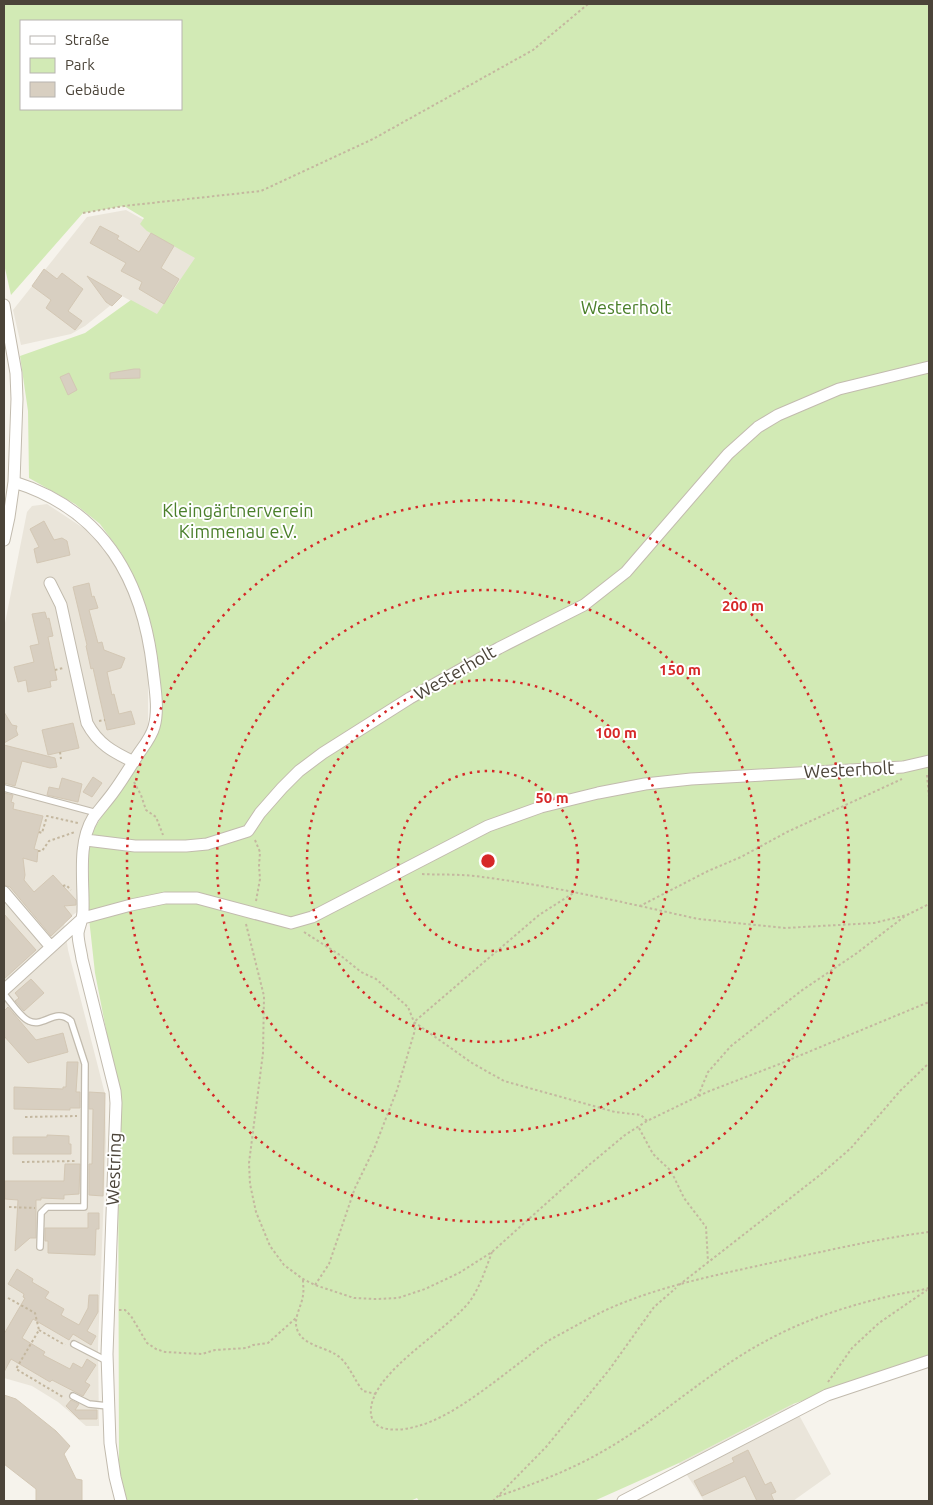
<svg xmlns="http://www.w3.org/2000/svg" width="933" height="1505" font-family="Ubuntu,sans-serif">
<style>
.residential{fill:#eae5da}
.green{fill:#d2eab5;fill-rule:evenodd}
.building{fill:#d8cfc1;stroke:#d3c7b4}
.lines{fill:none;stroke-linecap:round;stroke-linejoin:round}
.lane-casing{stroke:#c2bbae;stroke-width:8}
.street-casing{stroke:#c2bbae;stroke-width:13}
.path{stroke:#c4b79f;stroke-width:2;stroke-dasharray:2.5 2.5;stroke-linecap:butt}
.lane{stroke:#fff;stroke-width:5.5}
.street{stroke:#fff;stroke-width:11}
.ring{fill:none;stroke:#d62828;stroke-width:2.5;stroke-dasharray:2.5 5}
.labels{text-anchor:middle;stroke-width:4;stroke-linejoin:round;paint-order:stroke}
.park-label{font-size:18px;fill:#4a7f2a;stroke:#fff}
.street-label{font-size:18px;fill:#4b4439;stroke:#fff}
.centre{fill:#d62828;stroke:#fff;stroke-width:2.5}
.ring-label{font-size:15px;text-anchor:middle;font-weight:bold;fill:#d62828;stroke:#fff;stroke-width:4;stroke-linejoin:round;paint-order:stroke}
</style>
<rect width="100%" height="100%" fill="#f6f3ec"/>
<path class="residential" d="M126 210 214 259 177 326 122 296 85 326 71 334 21 345 13 310 87 217Z
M47 504 97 537 114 560 137 608 148 664V729L141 742 86 823 78 911 64 922 68 950 105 1094 106 1142 98 1347 99 1426H86L58 1402 32 1386 4 1378V628L27 512 32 506Z
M793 1404 831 1474 793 1501H704L679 1463Z"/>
<path class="green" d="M4 4H929V1357L793 1404 679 1463 594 1501H419L417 1498 410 1501H125L119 1476 118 1091 95 973 88 909 89 850 94 829 107 808 140 763 158 727 157 661 142 597 122 554 100 524 75 504 29 478 28 411 20 356 85 333 131 300 157 314 195 258 147 231 140 224 144 218 124 206 83 213 11 295 4 264ZM21 21H181V109H21Z"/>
<path class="building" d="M100 226 119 236 117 239 139 252 151 233 174 246 161 268 179 279 164 304 139 289 142 282 121 271 126 263 90 243Z
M44 269 57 279 62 273 83 289 68 311 82 321 75 330 46 308 51 300 32 286Z
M87 276 122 296 112 306 106 302Z
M134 369H140V378L110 379V373Z
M69 373 77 390 68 395 60 377Z
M44 521 54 540 62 538 67 541 70 555 37 563 34 549 39 547 30 529Z
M89 583 92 597 94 596 98 608 89 610 98 643 102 642 104 650 125 658 121 668 107 672 112 695 114 694 119 714 131 711 135 724 107 730 95 677 93 668 91 669 86 646 87 645 73 587Z
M45 612 47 619 49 618 53 636 48 637 57 680 50 681 51 687 28 692 26 680 18 682 14 667 34 662 30 646 39 644 32 614Z
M4 712 12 725 17 726 16 730 18 735 4 743Z
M73 723 79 748 48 755 42 730Z
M4 745 55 758 57 767 50 768 22 761 15 786 4 783Z
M93 777 102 783 92 797 83 792Z
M62 778 82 784 78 802 47 795 49 787 59 789Z
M4 793 13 795 11 802 14 803 13 809 43 816 34 849 38 850 37 862 23 858 25 875 24 880 34 892 53 875 76 900V905L64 906 72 916 51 936 10 887 4 885Z
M4 914 36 950 4 979Z
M31 979 44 993 24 1011 15 1001 19 998 15 993Z
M8 1007 36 1040 63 1033 68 1052 28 1063 4 1036V1011Z
M67 1062H78L76 1092H80V1108H70V1110L14 1109V1087L63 1089V1087H66Z
M89 1092 105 1093 103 1196 89 1195V1164H92L93 1109H89Z
M47 1135 69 1136V1144H71V1154H13V1137H47Z
M65 1164H80L79 1194 64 1195V1199L41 1198V1200H36V1238H30L15 1251 18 1200 5 1199V1181H64Z
M88 1213H99V1229H96L95 1255 48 1253V1241H45V1228H88Z
M17 1269 33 1279 32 1282 49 1292 45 1298 64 1309 61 1315 79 1325 88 1308 89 1295H98V1312L87 1331 96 1336 91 1345 73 1334 69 1340 33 1319 22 1338 45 1352 43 1355 70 1369 73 1363 82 1368 87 1359 96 1365 85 1382 90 1385 83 1396 52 1380 50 1382 11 1359 4 1372V1334L25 1298 23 1297 24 1294 8 1284Z
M4 1395 16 1399 56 1431 70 1446 64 1454 76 1479 82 1480V1501H36V1489L4 1464Z
M71 1400 79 1404 75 1410H97V1419H79L66 1406Z
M748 1450 765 1485 771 1482 776 1492 771 1494 774 1501H757L745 1476 702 1496 694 1481 734 1462 732 1458Z"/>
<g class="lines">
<defs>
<path id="lane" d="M4 788 97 813
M4 994C10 1001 21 1018 29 1021 44 1028 55 1007 71 1021L85 1064 84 1207H47L41 1213 40 1247
M74 1344 107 1361
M73 1396 89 1404 108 1406"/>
<path id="street" d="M4 305 16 373 17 399 14 482 9 517 4 540
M14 482C104 510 143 580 153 670 155 688 159 710 154 727 151 738 143 747 137 756 129 769 121 782 112 794 106 802 99 810 93 818 77 844 84 882 83 911 83 919 79 926 78 933 78 942 81 951 82 959L115 1091 116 1103 107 1354 110 1443 115 1477 121 1501
M50 583 61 605 87 723C98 744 113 752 134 762
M86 840 135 846H186L207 844 248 831 260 813 282 788 299 771 323 753 410 698 499 648 584 605 626 572 728 454 758 427 778 415 839 389 929 367
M4 892 51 947
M4 990 83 918 131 905 165 898H197L291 923 312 917 488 826 541 807 598 793 645 784 691 779 903 767 929 761
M623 1501 827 1395 929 1361"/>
</defs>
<use href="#lane" class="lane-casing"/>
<use href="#street" class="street-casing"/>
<path class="path" d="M83 213 124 206 261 191 373 139 533 50 588 4
M55 670 63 668
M99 721 105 720
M60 752 61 759
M927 775 929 797
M134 782 141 795 146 810 156 817 163 835
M39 832 42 833 47 816 78 823
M255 840 260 852 259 866 260 879 256 901
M38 851H42L49 841 75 832
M422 874C440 875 457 874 475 876 531 883 586 894 640 906L708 871 741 857 787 832 902 779
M63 886 66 885 71 890
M640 906 698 919 785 928 874 923 907 915 929 904
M246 924 264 996 263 1053 249 1163 250 1184 256 1212 270 1246 284 1265 303 1279 315 1285 354 1298 376 1299 398 1298 425 1289 459 1273 492 1252 589 1165 625 1135 647 1121 707 1092 777 1065 929 1002
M304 932 340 955 361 972 376 979 408 1007 414 1022 472 1063 504 1081 615 1112 641 1115 647 1121
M698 1096 708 1072 731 1046 801 991 857 953 905 916
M25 1117 77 1116
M639 1128 653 1154 671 1171 684 1198 706 1227 708 1262
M22 1162 76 1161
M9 1207 35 1208
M492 1252C486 1268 480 1287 470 1301 447 1331 375 1370 371 1408 368 1435 402 1431 418 1426 452 1417 494 1382 522 1361 533 1353 543 1343 555 1337 572 1328 589 1318 606 1310 663 1284 728 1273 788 1259 835 1249 882 1238 929 1232
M303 1280C303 1285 304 1290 303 1295 302 1306 293 1318 297 1329 301 1344 323 1347 335 1354 348 1361 354 1380 363 1391L376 1394
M315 1285 329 1264 355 1188 374 1149 397 1090 415 1030 414 1022 539 915 575 892
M679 1285 820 1175 851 1148 900 1091 929 1063
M8 1298 35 1313 39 1330 16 1369 63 1397
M119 1310H125L131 1316 147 1343 156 1349 165 1352 202 1354 215 1350 247 1348 253 1345 268 1343 296 1318
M39 1330 65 1345
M828 1382 852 1348 879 1323 927 1290
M499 1496C542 1481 581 1466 620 1441 669 1410 712 1370 764 1342 805 1319 853 1304 899 1294 909 1292 919 1291 929 1288
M493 1501 546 1447 609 1370 654 1307 676 1288"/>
<use href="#lane" class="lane"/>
<use href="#street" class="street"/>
</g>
<g class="ring">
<circle cx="488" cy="861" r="90"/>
<circle cx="488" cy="861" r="181"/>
<circle cx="488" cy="861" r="271"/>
<circle cx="488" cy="861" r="361"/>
</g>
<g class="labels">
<g class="park-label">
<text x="626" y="314">Westerholt</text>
<text x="238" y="517">Kleingärtnerverein<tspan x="238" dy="21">Kimmenau e.V.</tspan></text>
</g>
<g class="street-label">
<text transform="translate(455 673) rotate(-30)" y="6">Westerholt</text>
<text transform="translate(849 770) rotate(-3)" y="6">Westerholt</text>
<text transform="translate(114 1169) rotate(-88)" y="6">Westring</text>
</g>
</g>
<circle cx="488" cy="861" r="8" class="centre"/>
<g class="ring-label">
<text x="743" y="611">200 m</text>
<text x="680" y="675">150 m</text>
<text x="616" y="738">100 m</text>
<text x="552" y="803">50 m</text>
</g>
<rect width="933" height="1505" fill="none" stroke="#4b4439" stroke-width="10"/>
<rect x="20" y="20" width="162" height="90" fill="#ffffff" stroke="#b7b4b0"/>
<rect x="30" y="36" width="25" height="8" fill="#ffffff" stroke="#b7b4b0"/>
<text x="65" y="45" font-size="15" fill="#4b4439">Straße</text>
<rect x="30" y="58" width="25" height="15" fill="#d2eab5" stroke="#b7b4b0"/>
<text x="65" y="70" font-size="15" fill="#4b4439">Park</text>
<rect x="30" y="82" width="25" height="15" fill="#d8cfc1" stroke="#b7b4b0"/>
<text x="65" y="95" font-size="15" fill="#4b4439">Gebäude</text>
</svg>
